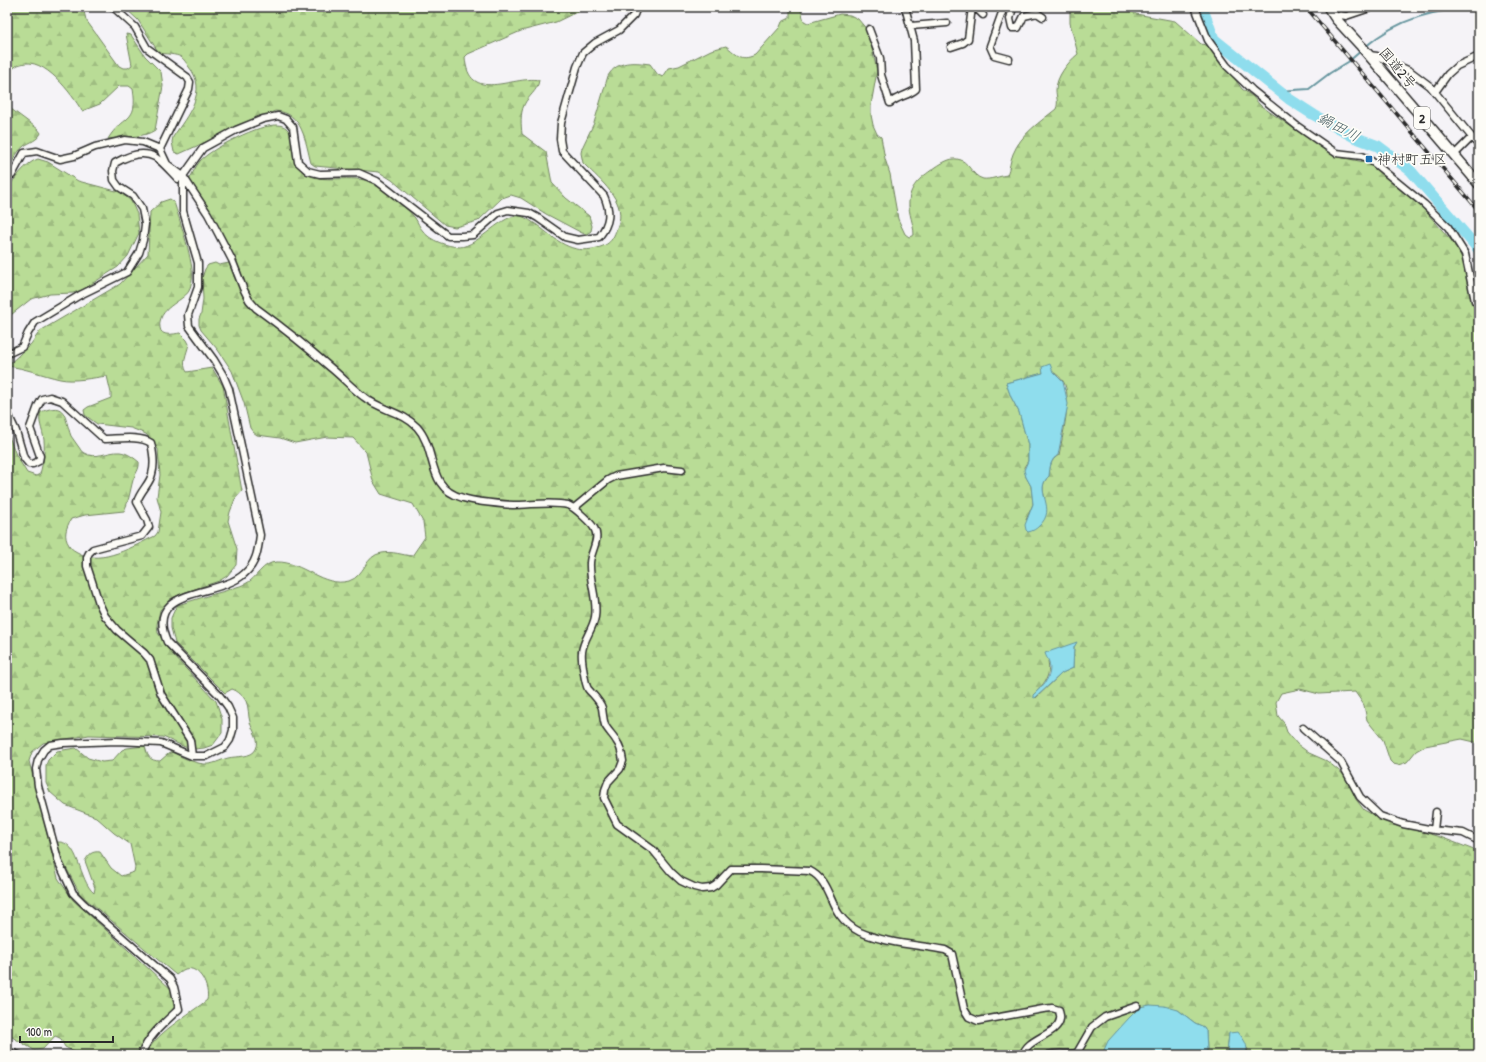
<svg xmlns="http://www.w3.org/2000/svg" width="1486" height="1062" font-family="'Patrick Hand','Klee One',sans-serif">
<style>
.forest{fill:url(#forest-firs);stroke:#728460;fill-rule:evenodd}
.water{fill:#8fdded;stroke:#67969f}
.lines{fill:none;stroke-linecap:round;stroke-linejoin:round}
.stream{stroke:#67969f;stroke-width:2}
.river{stroke:#8fdded;stroke-width:11}
.minor-casing{stroke:#2b2b2b;stroke-width:9}
.highway-casing{stroke:#2b2b2b;stroke-width:12}
.minor{stroke:#fdfcf7;stroke-width:6}
.highway{stroke:#fdfcf7;stroke-width:9}
.rail-casing{stroke:#2b2b2b;stroke-width:3.5}
.rail{stroke:#fdfcf7;stroke-width:2;stroke-dasharray:6;stroke-linecap:butt}
.poi-dot{fill:#1f6fb2;stroke:#fdfcf7;stroke-width:1.5}
.labels{text-anchor:middle;stroke-width:3.5;stroke-linejoin:round;paint-order:stroke}
.shield{fill:#fdfcf7;stroke:#6a6a68;stroke-width:1}
.shield-label{font-size:13px;font-weight:bold;fill:#2b2b2b}
.street-label{font-size:14px;fill:#2b2b2b;stroke:#fdfcf7}
.poi-label{font-size:14px;fill:#2b2b2b;stroke:#fdfcf7;text-anchor:start}
.water-label{font-size:15px;font-style:italic;fill:#496065;stroke:#fdfcf7}
</style>
<defs>
<pattern id="forest-firs" width="22" height="20" patternUnits="userSpaceOnUse"><rect width="22" height="20" fill="#b9dc96"/><path d="M5 1l3.5 6h-7zM16 11l3.5 6h-7z" fill="#9fbd81"/></pattern>
</defs>
<rect width="100%" height="100%" fill="#f5f3f7"/>
<filter id="ink" filterUnits="userSpaceOnUse"><feTurbulence type="fractalNoise" baseFrequency=".025" numOctaves="2"/><feDisplacementMap in="SourceGraphic" scale="8" xChannelSelector="R" yChannelSelector="G"/><feConvolveMatrix kernelMatrix="1 2 1 2 8 2 1 2 1" color-interpolation-filters="sRGB"/></filter>
<g filter="url(#ink)">
<path class="forest" d="M7 7H83L86 20 119 66 123 68H128L132 65 126 34 131 35 145 56 161 72 163 86 155 130C144 138 122 137 108 139 122 115 139 124 133 89L129 86H119L100 104 82 111C72 94 44 56 21 64 15 65 11 71 7 76Z
M124 7H587L556 22 521 31 468 54 465 57C468 105 513 75 539 80 538 91 528 96 524 105 520 114 521 125 522 134L546 152 552 183 566 198 589 216 592 226 591 231 587 234 582 233 546 214 521 198 511 195 502 198 478 221 455 227 445 225 392 180 379 172 315 166 311 163C305 141 303 112 275 111L179 154 174 152 172 142 173 137C187 116 209 91 189 67 187 64 184 59 181 57 176 54 165 54 159 53L138 20Z
M790 7H800L804 21 808 23 840 14 850 15 858 19 868 31 877 71 871 105V115L873 125 877 134 881 137 885 159 890 174 898 219 905 234 909 237 914 235C914 224 908 213 909 202 910 184 923 176 936 167 942 163 950 158 957 159 969 160 971 176 983 179 990 180 1000 176 1007 175 1010 168 1010 161 1013 154 1021 134 1040 122 1056 109 1059 102 1056 97 1056 90 1056 77 1068 62 1078 54L1070 23V11L1082 7H1124L1136 14 1175 21 1201 44 1206 45 1214 50 1242 89 1252 96 1261 106 1334 156 1369 163 1420 205 1457 247 1463 261 1471 295 1473 300 1479 306V743L1462 739 1425 746 1416 751 1407 762 1398 765 1393 764 1390 761 1383 740 1370 724 1367 720 1364 705 1355 692 1319 694 1300 689 1281 693 1276 702 1278 716 1284 723 1287 732 1297 744 1309 753 1327 761 1349 779 1355 798 1364 810 1381 819 1443 838 1479 852V1055H1246L1248 1049 1229 1034 1227 1055H1167C1178 1049 1191 1052 1204 1054L1207 1050 1206 1031 1204 1027 1195 1023 1178 1010 1104 1050 1105 1055H147C149 1037 193 1012 207 1000 210 988 200 965 185 969 182 970 179 973 176 975L80 894 60 856 57 842C80 840 78 880 94 893L95 888 85 861C89 854 92 851 100 852L111 868 121 876 134 872 135 867 130 844 114 833 96 817 65 805 50 792 46 783V765L48 760 57 751 76 748 88 758 102 762 112 761 122 750 127 748 145 746C147 755 149 761 160 761L168 754 172 752C181 757 194 763 204 764 213 765 220 760 228 758 236 756 252 758 256 749 261 739 252 731 250 722 248 716 249 707 246 701 243 696 238 691 232 689L225 693 175 643 171 628V618L175 609 178 605C194 600 209 595 225 591 231 588 239 587 245 584 257 579 262 562 277 562 302 561 323 588 349 581 365 576 365 555 382 553 393 551 402 555 412 556L425 537 423 522 413 504 381 494 373 481 366 452 353 438 327 437 295 443 280 438 257 435 253 432 250 428 244 403 232 371 218 350 201 330 199 325V319L201 314 203 299 202 278 205 269 208 265 215 263 219 265 229 263 231 258 188 182C192 175 195 167 200 161 212 148 260 124 277 125 301 125 288 166 306 174 326 185 357 172 378 185 383 188 387 194 392 197 400 203 409 210 415 218 418 222 419 227 423 231 430 241 447 246 459 247 478 247 503 212 521 216 527 218 532 222 537 225 557 240 571 255 597 248 613 244 614 236 619 222 625 200 600 180 586 166L583 163 581 153 582 148 594 123 608 76C617 60 634 62 650 64L658 75 663 77 669 68 679 66 711 50 726 46C737 54 740 62 755 55L780 27 782 22 790 18ZM1043 367C1050 370 1058 374 1063 381 1073 395 1062 438 1059 455 1050 460 1050 467 1049 476 1042 482 1042 490 1045 498L1026 520 1033 504 1031 486 1026 477 1024 467 1028 461V445L1019 412 1011 397 1006 383 1043 373ZM1076 643 1074 647 1073 668 1062 673 1036 698 1033 695C1044 684 1051 677 1048 661Z
M7 106 38 129 41 133C38 140 30 142 24 146 16 152 11 164 7 173Z
M38 159 48 162 78 181 120 192 131 201 137 214 139 233 128 256 118 267 82 290 73 293 50 294 31 299 7 318V189C15 179 25 163 38 159Z
M170 199 174 202C179 218 195 266 192 279 192 282 190 288 189 291 182 302 157 308 160 328 161 337 174 334 180 333L187 340 189 344C187 353 181 364 187 372L212 368 223 386 242 491 235 499 230 512 228 521 237 549 236 565 227 576 219 581 183 593 170 599 160 610 157 624 158 633 173 655 216 701 222 719V733L213 745 204 748 195 749 185 747 163 737 89 735 43 743 32 752 29 761 58 878 73 900 172 990C174 996 176 1003 173 1009 169 1020 146 1045 137 1055H80L65 1047 60 1038 55 1036 43 1049 34 1050 7 1034V431L16 455 27 473 36 476 40 474C43 463 45 451 44 440 43 430 37 420 41 412 67 401 64 417 71 436 73 439 76 443 78 446 80 448 81 452 84 453 95 460 108 451 120 452 128 453 134 458 139 462 140 469 135 474 133 480 130 491 129 501 124 511L85 515 71 519C66 528 63 536 69 545 71 549 75 551 79 553 101 566 134 546 155 536L158 532 161 512 157 497 160 475 158 449 146 434 131 428 97 424 85 415 84 410 88 407 111 398V393L107 376C92 378 74 382 60 379 42 375 25 368 7 366L31 344 40 331 120 284 148 254 150 212 161 202Z"/>
<path class="water" d="M1050 364 1053 372 1063 382 1068 404 1058 455C1050 460 1050 467 1049 476 1032 491 1059 508 1039 526 1036 529 1033 531 1028 532L1026 530 1025 525 1033 504 1031 486 1026 477 1024 470 1028 461V445L1019 412 1011 397 1006 383 1043 373 1042 367Z
M1077 642 1074 647 1073 668 1062 673 1035 698 1033 697V695C1043 686 1053 677 1049 662 1048 659 1046 657 1045 653Z
M1150 1005 1164 1006 1178 1010 1195 1023 1204 1027 1206 1031 1207 1051 1203 1054C1191 1052 1178 1049 1167 1055H1105L1104 1050 1108 1041 1129 1018 1140 1007Z
M1238 1032C1244 1040 1249 1045 1246 1055H1227L1229 1033Z"/>
<g class="lines">
<path class="stream" d="M1365 47C1396 20 1439 6 1479 10
M1278 91 1309 89 1330 73 1348 62 1362 50"/>
<path class="river" d="M1202 7 1214 39 1289 99 1314 115 1354 137 1378 146 1410 170 1479 250"/>
<defs>
<path id="minor" d="M113 7 135 27 147 48 187 77 190 82 189 89 160 149
M977 7 978 10 983 15
M1004 7 990 46 994 55 1009 59
M1013 7 1010 19 1012 28H1018L1024 16 1037 13 1043 17
M1195 7 1208 40 1227 66 1252 90 1297 126 1336 153 1362 156 1369 159 1424 204 1448 227 1465 254 1475 301 1479 305
M1336 19 1340 15 1346 16 1373 7
M911 26 947 23
M869 29 880 58 881 75 890 103C898 96 908 96 916 89L914 41 905 7
M951 47 963 43 968 39 972 7
M1369 55 1377 56 1410 71 1430 86 1479 146
M1435 92 1448 74 1457 66 1479 56
M1454 155 1472 137
M7 178 12 175 24 153 37 151 60 159 74 156 95 147 125 140 143 142 160 149 167 164 183 176 208 214 232 260 243 288 249 300 256 308C282 327 307 347 331 368 342 377 352 388 364 397 380 410 403 412 417 427 438 450 425 488 463 498 476 502 500 504 513 505 531 505 550 501 568 505 574 507 593 524 595 530 600 540 590 553 590 563 589 581 598 599 595 617 593 629 583 640 582 652 581 658 585 684 588 689 593 695 600 701 602 708 603 714 603 719 605 725 608 731 614 736 617 742 621 747 622 755 623 761L620 769 608 782 605 790 604 798 617 824 653 850 671 872 681 881 694 887 702 889 711 888 716 885 731 869H761L810 871C827 879 829 900 839 914 844 921 852 928 860 932 885 943 918 945 945 950L952 954 964 1009 969 1017 978 1021 1043 1009 1052 1008 1059 1010C1059 1013 1061 1016 1060 1019 1058 1035 1026 1038 1023 1055
M7 354 22 347 28 333 35 322 80 295 127 272 139 253 143 240 145 224 142 209 133 196 119 187 114 180 113 171 115 163C127 156 142 150 155 157 162 161 172 173 178 179L183 176 203 148 236 130 263 119 278 116 286 119 293 127 298 162 308 171 320 174 359 173 377 181 448 236H462L473 235 498 213 508 210 529 213 538 218 565 237 578 240 599 237C610 223 611 212 604 196L562 151 560 139 561 123 577 67 583 53 595 43 619 30 634 15 637 7
M7 412 16 431 24 458 29 464H33L39 461 40 456 30 428 38 406 42 399 50 397 62 401 104 439C117 439 140 435 151 443 153 452 155 465 152 474 150 484 140 491 137 502L147 520 149 527 142 536 93 549 89 553 87 557V566L99 603 105 616 117 630 144 653 150 660 161 694 190 740 192 756
M574 508 608 480 616 476 664 468 682 470
M1303 728 1341 762 1360 797 1380 816 1403 824 1434 830 1436 812
M1434 830 1463 833 1479 841
M7 1051 19 1055
M141 1055C148 1036 165 1022 179 1009L174 987 170 979 84 904 73 893 59 863 38 786 36 769 38 760 44 750 50 745 63 743 117 741 161 743 192 756H207L225 747 230 740 233 730V718L228 707 220 696 167 642C143 586 218 598 244 574 256 564 258 551 260 535L229 389 223 375 214 360 189 326 188 315 198 287V263L183 211V176
M1048 1055C1058 1052 1067 1055 1077 1053L1092 1027 1105 1017 1137 1006"/>
<path id="highway" d="M1328 7 1336 19 1361 46 1479 184"/>
</defs>
<use href="#minor" class="minor-casing"/>
<use href="#highway" class="highway-casing"/>
<use href="#minor" class="minor"/>
<use href="#highway" class="highway"/>
<defs>
<path id="rail" d="M1306 7 1479 211"/>
</defs>
<use href="#rail" class="rail-casing"/>
<use href="#rail" class="rail"/>
</g>
</g>
<rect class="poi-dot" x="1365" y="155" width="8" height="8" rx="2"/>
<g class="labels">
<rect class="shield" x="1414" y="107" width="16" height="22" rx="3"/>
<g class="shield-label">
<text x="1422" y="123">2</text>
</g>
<g class="street-label">
<text transform="translate(1398 68) rotate(50)" y="5">国道2号</text>
</g>
<g class="poi-label">
<text x="1377" y="164">神村町五区</text>
</g>
<g class="water-label">
<text transform="translate(1339 127) rotate(28)" y="5">鍋田川</text>
</g>
</g>
<rect width="1486" height="1062" fill="none" stroke="#fdfcf7" stroke-width="24"/>
<rect x="12" y="12" width="1462" height="1038" fill="none" stroke="#2b2b2b" stroke-width="1.5" filter="url(#ink)"/>
<path d="M20 1036v6h93v-6" fill="none" stroke="#2b2b2b" stroke-width="2"/>
<text x="26" y="1036" font-size="12" fill="#2b2b2b" stroke="#fdfcf7" stroke-width="3" paint-order="stroke">100 m</text>
</svg>
